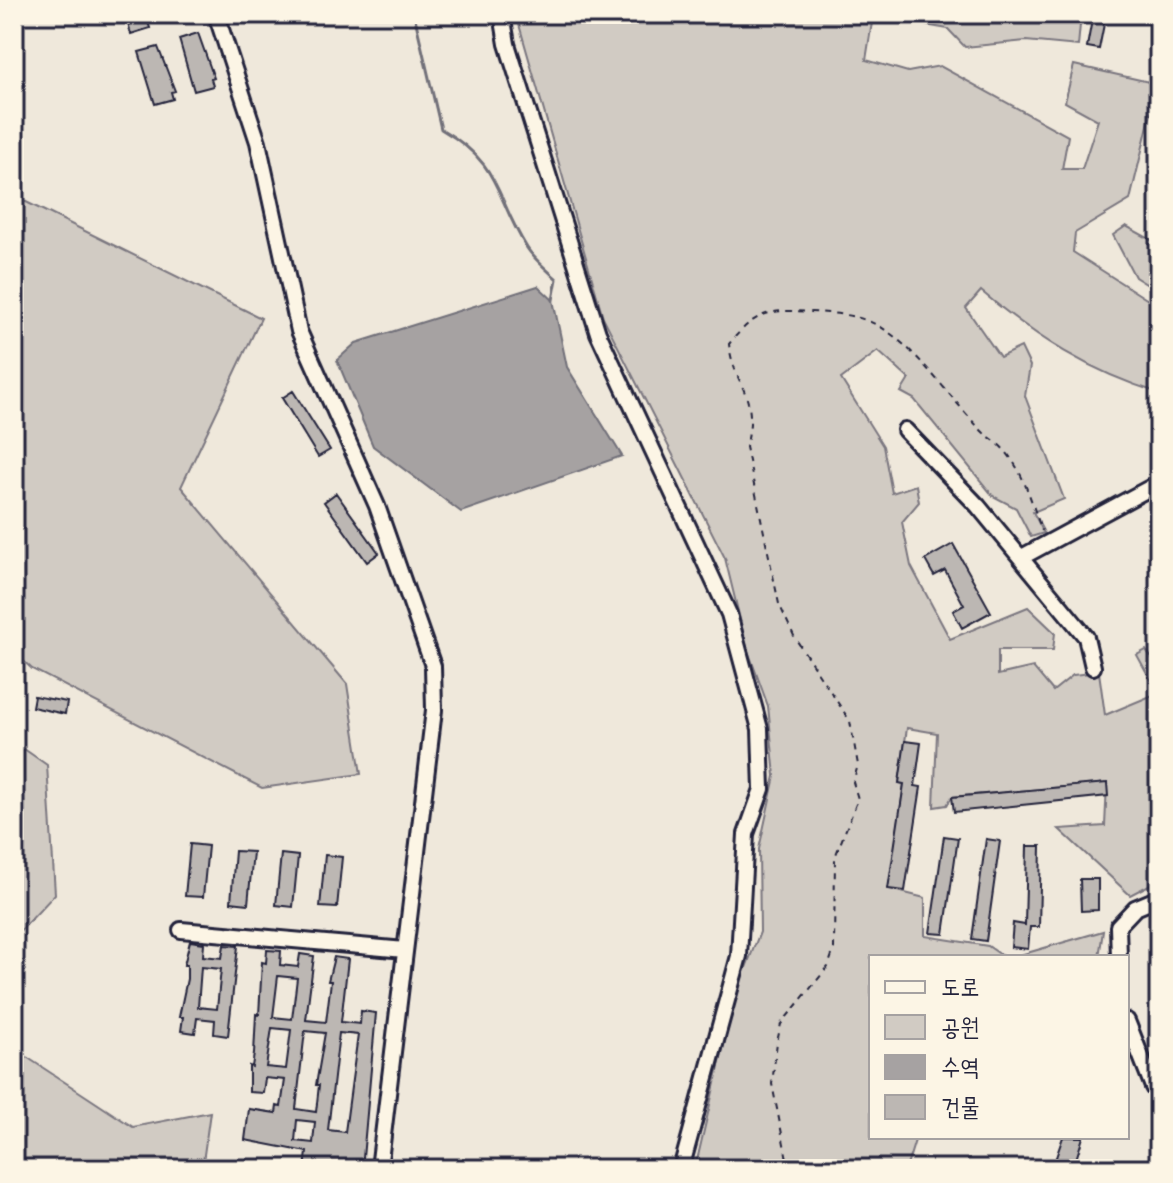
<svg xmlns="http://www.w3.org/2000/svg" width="1173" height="1183" font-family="Mynerve,'Poor Story',sans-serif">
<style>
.green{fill:#d1cbc3;stroke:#7a767f;stroke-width:2}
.water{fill:#a6a2a2;stroke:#716f79;stroke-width:2}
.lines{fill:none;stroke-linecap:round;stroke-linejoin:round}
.stream{stroke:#716f79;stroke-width:3}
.building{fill:#bcb7b3;stroke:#22223b;stroke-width:2;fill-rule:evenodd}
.minor-casing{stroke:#22223b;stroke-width:20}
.path{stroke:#22223b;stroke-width:2;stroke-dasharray:6 6;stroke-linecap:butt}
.minor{stroke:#fcf5e5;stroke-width:14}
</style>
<rect width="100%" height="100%" fill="#efe8db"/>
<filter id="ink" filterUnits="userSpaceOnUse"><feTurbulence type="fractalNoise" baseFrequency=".0125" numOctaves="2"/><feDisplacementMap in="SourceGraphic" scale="16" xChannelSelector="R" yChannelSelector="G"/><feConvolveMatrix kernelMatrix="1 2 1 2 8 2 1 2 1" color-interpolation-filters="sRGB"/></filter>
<g filter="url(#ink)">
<path class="green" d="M516 14H1081L1078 46 1026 41 965 47 948 29 873 16 866 60 908 72 940 66 1068 136 1062 169H1082L1098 120 1065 102 1074 65 1158 84 1130 200 1075 233 1073 252 1159 307V393C1088 371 1037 338 981 291L966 308 1000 357 1021 347 1030 366 1025 396 1064 499 1033 512 1044 533 1031 537 1016 508 993 496 914 399 901 392 909 379 878 351 841 379 883 446 892 493 916 485 919 502 902 522 911 566 950 639 1028 607 1055 633 1053 650H998V675L1033 667 1053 691 1073 675 1099 672 1105 715 1158 693 1137 655 1146 650 1159 668V880L1130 895 1059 829 1105 826 1107 783 952 797 947 805 934 807 937 733 907 728 899 783 904 784 889 889 925 898V936L988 946 1004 957H871V1137H916L906 1169H695L736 993 760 932 759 849 775 776 768 706 747 648 725 558 603 317Z
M14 196 261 318 181 487 347 684 361 774 262 788 32 669 14 652Z
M1126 226 1159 244V292L1135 277 1113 235Z
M14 742 47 765 55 894 14 938Z
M1103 931 1099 957H1013Z
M14 1021 22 1054 133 1127 210 1112 202 1169H14Z"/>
<path class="water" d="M538 286 553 300 567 367 622 456 461 512 373 446 337 360 356 343Z"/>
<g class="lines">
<path class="stream" d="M414 14 441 129C503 165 494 196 527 248 534 259 547 270 557 279L553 300"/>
</g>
<path class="building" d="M125 14H166V16L148 22 150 28 131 34Z
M1093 14H1106L1099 49 1087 47Z
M198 33 214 78 211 79 213 86 194 91 179 39Z
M158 47 175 91 171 92 173 99 155 104 139 52Z
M293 391 330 450 318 457 282 398Z
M336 493 379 553 367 562 324 502Z
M953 544 991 612 962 628 953 611 964 605 945 570 934 576 925 560Z
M34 696 67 702 65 714 32 707Z
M905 741 921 743 915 786 921 787 905 891 888 889 904 784 899 783Z
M1107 783 1108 796 954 812 952 797Z
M944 836 958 838 944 934 930 933Z
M986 839 1000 841 986 941 972 939Z
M190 844 208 846 203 897 185 896Z
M1027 846H1041L1039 927H1030L1028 949 1011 947 1013 923 1025 925Z
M235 851 253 852 248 904 231 902Z
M281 854 298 856 293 907 276 905Z
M325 855 342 857 337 908 320 907Z
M1080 879H1098V910L1081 911Z
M190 941 204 943 203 956 222 958 224 945 238 946 228 1036 214 1034 215 1020 197 1018 195 1033 181 1031 183 1017H179L187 979V965H184ZM201 967 221 969 217 1009 198 1007Z
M267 950 281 951 280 965 298 967 300 954 314 956 306 1020 326 1022 331 981H328L334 957 348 959 341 1022 360 1024 361 1011 376 1013 362 1169H305L307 1152 245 1140 249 1109 276 1113 277 1106 281 1107 285 1080 265 1078 263 1093 249 1092V1066L252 1067 254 1054 256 1014 259 1015 262 962 266 963ZM278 976 297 978 292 1019 273 1017ZM272 1028 291 1030 286 1069 266 1067ZM305 1031 325 1033 316 1085H319L316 1112 296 1109ZM339 1033 358 1035 345 1132 328 1130ZM297 1120 315 1122 313 1143 295 1141Z
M1063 1137H1083L1073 1169H1052Z"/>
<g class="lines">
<defs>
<path id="minor" d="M216 14 258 142 299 331 377 506 433 666 434 710 379 1169
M502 14 507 44 598 333 729 614 760 729 762 789 746 834 739 956 681 1169
M905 430 978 506 1086 637 1093 667
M1022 557 1159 483
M181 930 405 950
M1119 957 1118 926 1135 908 1159 898
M1127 1021 1153 1087H1159"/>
</defs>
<use href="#minor" class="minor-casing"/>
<path class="path" d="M789 1169 772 1084 777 1042 781 1024 828 967 834 949 835 857 858 799 853 782 858 765 850 721 795 638 779 604 746 447C760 394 734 388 729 344 756 311 770 309 810 312 832 313 856 314 877 325 915 345 954 404 986 435 1020 455 1029 496 1042 531"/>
<use href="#minor" class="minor"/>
</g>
</g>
<rect width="1173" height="1183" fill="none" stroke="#fcf5e5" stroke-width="48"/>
<rect x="24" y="24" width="1125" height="1135" fill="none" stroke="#22223b" stroke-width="3" filter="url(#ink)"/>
<rect x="869" y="955" width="260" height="184" fill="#fcf5e5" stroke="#a5a1a1" stroke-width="2"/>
<rect x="885" y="981" width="40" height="12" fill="#fcf5e5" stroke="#a5a1a1" stroke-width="2"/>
<text x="941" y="995" font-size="24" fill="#22223b">도로</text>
<rect x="885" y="1015" width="40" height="24" fill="#d1cbc3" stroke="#a5a1a1" stroke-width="2"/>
<text x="941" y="1035" font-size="24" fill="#22223b">공원</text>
<rect x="885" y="1055" width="40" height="24" fill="#a6a2a2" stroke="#a5a1a1" stroke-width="2"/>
<text x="941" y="1075" font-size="24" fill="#22223b">수역</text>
<rect x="885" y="1095" width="40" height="24" fill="#bcb7b3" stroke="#a5a1a1" stroke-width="2"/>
<text x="941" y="1115" font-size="24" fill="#22223b">건물</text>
</svg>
